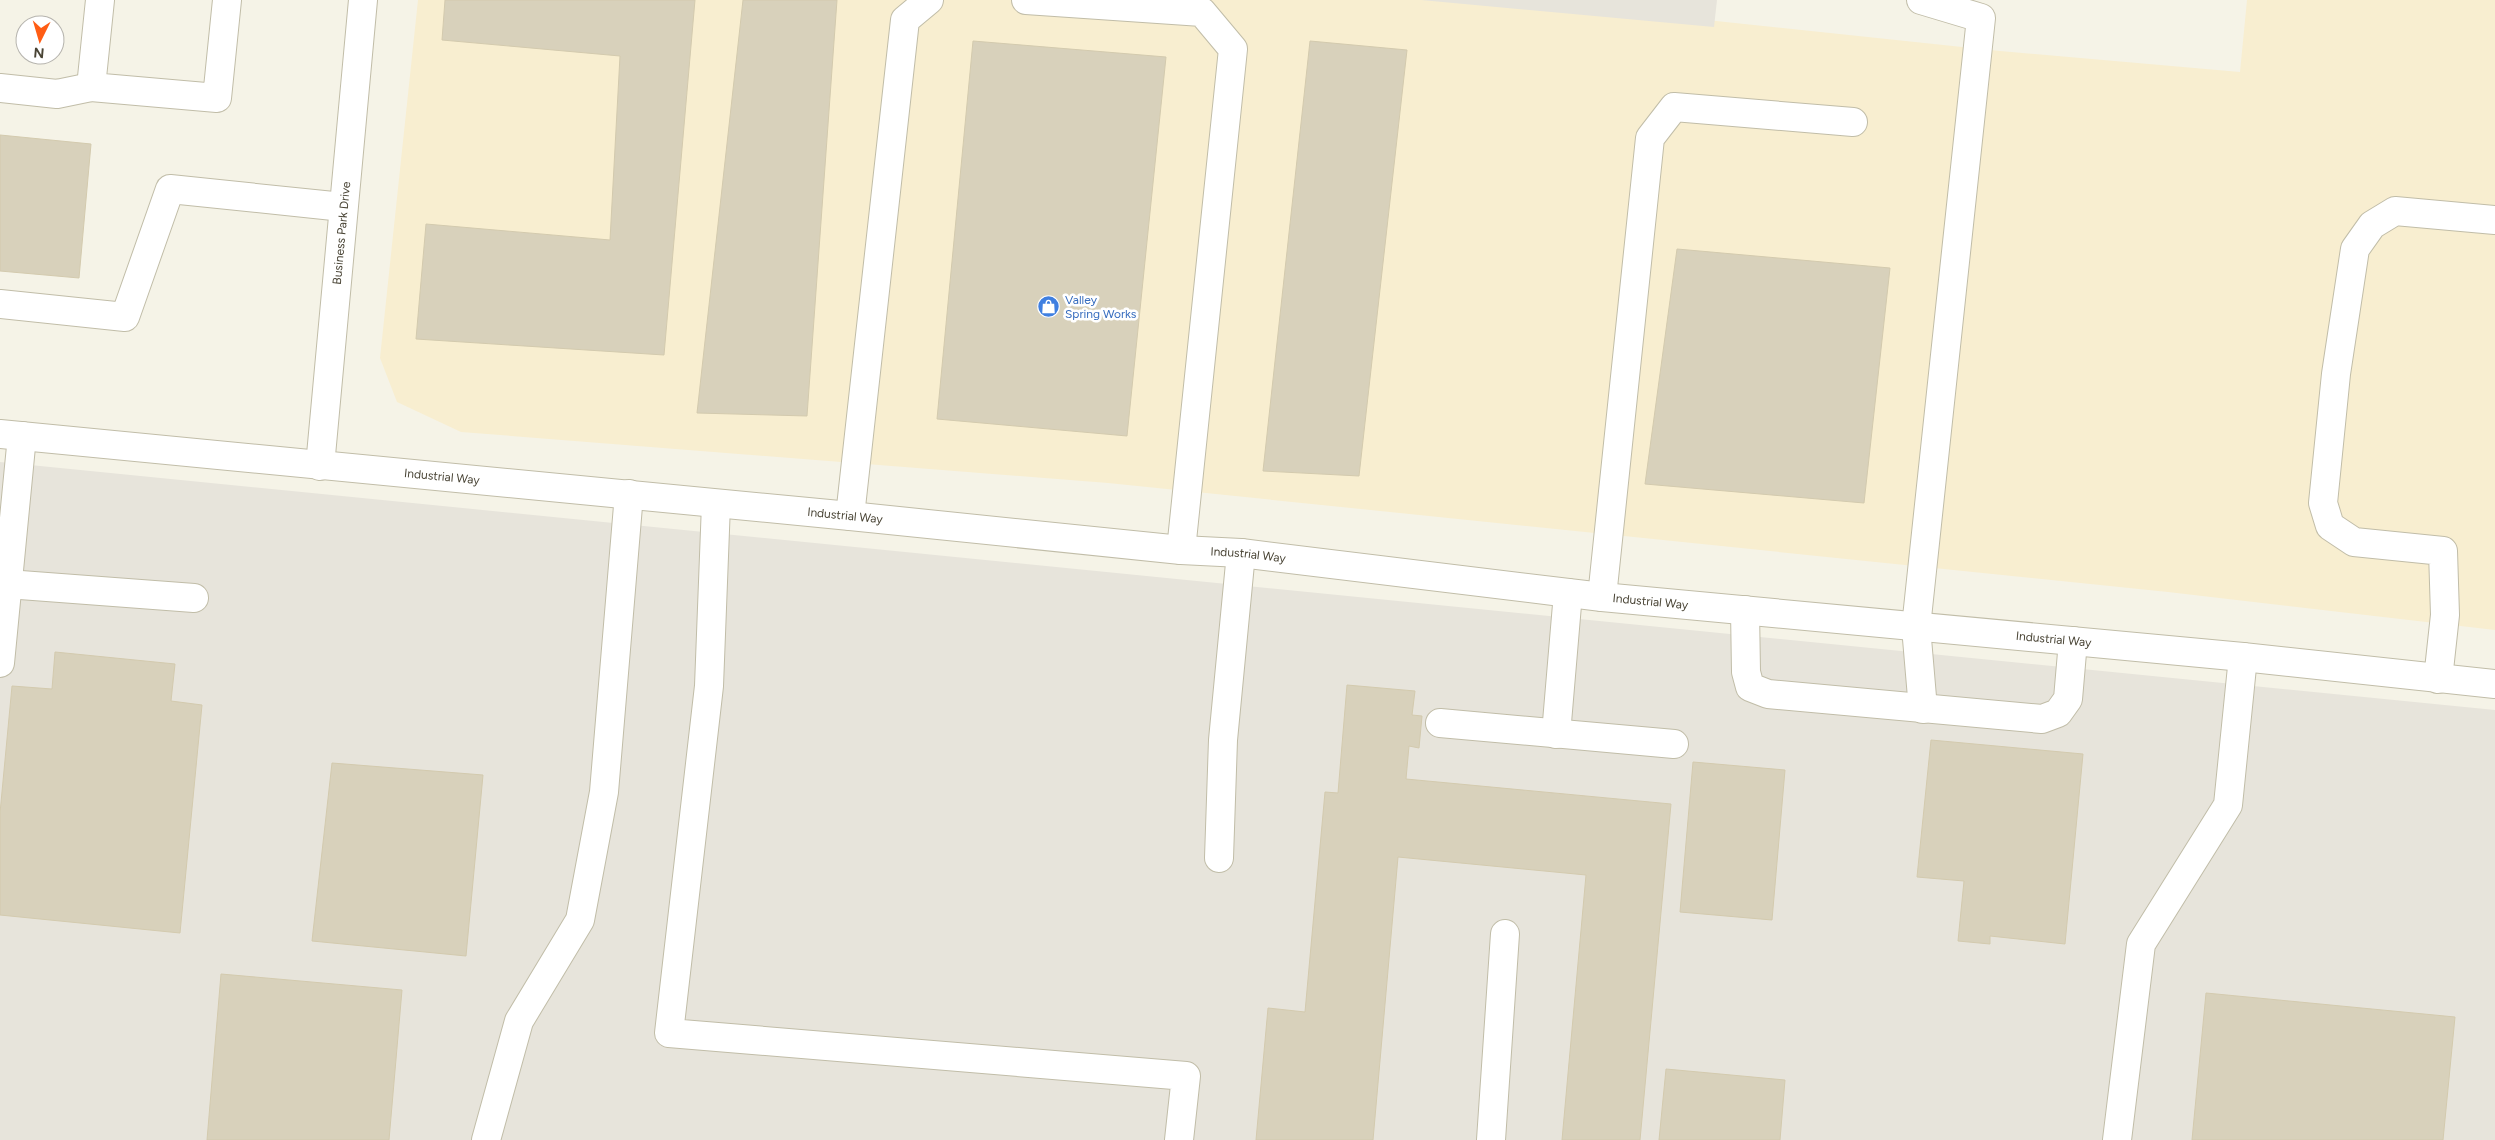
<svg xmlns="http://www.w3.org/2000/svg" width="2495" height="1140" font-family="Figtree,sans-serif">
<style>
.commercial{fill:#f8eed0}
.industrial{fill:#e7e4db}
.building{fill:#d8d1bb;stroke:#d3caae}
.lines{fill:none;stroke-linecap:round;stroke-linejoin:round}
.minor-casing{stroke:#c1bda8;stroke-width:30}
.minor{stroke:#fff;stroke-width:28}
.labels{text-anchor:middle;stroke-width:5;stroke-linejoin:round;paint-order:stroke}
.street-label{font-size:12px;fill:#494435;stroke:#fff}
.shop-label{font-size:12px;fill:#366cbe;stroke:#fff;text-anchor:start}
</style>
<rect width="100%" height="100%" fill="#f5f3e7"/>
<path class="commercial" d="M418 0H1518L2000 51 2240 72 2247 0H2495V630L2168 592 1108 483 461 432 397 402 380 358Z"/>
<path class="industrial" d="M1421 0H1717L1714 27Z
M0 462 2495 710V1140H0Z"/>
<path class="building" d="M445 0H695L664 355 416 339 426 224 610 240 620 56 442 40Z
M743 0H837L807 416 697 413Z
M973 41 1166 57 1127 436 937 419Z
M1310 41 1407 50 1359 476 1263 471Z
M0 135 91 144 79 278 0 271Z
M1677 249 1890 268 1864 503 1645 484Z
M55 652 175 664 171 701 202 705 180 933 0 915V813L12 686 52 689Z
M1347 685 1415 691 1412 715 1422 716 1419 748 1409 746 1406 779 1671 804 1640 1140H1562L1586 875 1398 857 1373 1140H1256L1268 1008 1305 1012 1325 792 1338 793Z
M1931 740 2083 754 2065 944 1990 936V944L1958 941 1964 881 1917 877Z
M1693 762 1785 770 1772 920 1680 912Z
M332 763 483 775 466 956 312 941Z
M221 974 402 990 389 1140H207Z
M2206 993 2455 1017 2443 1140H2192Z
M1666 1069 1785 1080 1780 1140H1659Z"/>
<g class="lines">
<defs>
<g id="minor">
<path d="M100 0 91 87 217 98 227 0"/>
<path d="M1026 0 1202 12 1233 49 1181 550"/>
<path d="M1921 0 1981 18 1916 627 1923 709"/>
<path d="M0 88 57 94 91 87"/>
<path d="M0 304 125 317 170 189 343 207"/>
<path id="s1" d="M0 434 850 516 1181 550 1241 553 1602 597 2243 657 2495 684"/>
<path id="s2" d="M320 466 363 0"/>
<path d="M716 504 709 686 669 1033 1186 1076 1179 1140"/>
<path d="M850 516 905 20 929 0"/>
<path d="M7 584 194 598"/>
<path d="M1602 597 1650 138 1674 107 1853 122"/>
<path d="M1745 610 1746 672 1750 687 1768 694 2042 719 2058 713 2068 699 2073 641"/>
<path d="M0 663 22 436"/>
<path d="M2438 679 2445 615 2443 551 2354 542 2330 526 2323 503 2336 374 2355 249 2372 225 2395 211 2495 220"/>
<path d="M1440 723 1674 744"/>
<path d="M1556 734 1568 593"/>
<path d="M1219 858 1223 740 1241 553"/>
<path d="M486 1140 519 1021 580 920 604 792 629 494"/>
<path d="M1491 1140 1505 934"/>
<path d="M2117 1140 2141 944 2228 805 2243 657"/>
</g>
</defs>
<use href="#minor" class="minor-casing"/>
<use href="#minor" class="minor"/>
</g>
<defs>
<symbol id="shop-disc" viewBox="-11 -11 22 22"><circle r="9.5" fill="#3f7fe0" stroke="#fff"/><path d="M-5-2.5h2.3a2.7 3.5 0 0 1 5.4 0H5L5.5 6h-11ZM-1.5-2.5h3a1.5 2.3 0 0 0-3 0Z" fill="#fff"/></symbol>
</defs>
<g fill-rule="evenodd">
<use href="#shop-disc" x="1036" y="294" width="25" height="25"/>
</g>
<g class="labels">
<g class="street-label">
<text dy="4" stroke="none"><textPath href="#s2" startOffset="234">Business Park Drive</textPath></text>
<text dy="4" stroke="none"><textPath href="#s1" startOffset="444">Industrial Way</textPath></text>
<text dy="4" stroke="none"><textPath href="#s1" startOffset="849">Industrial Way</textPath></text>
<text dy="4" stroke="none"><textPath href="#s1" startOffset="1254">Industrial Way</textPath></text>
<text dy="4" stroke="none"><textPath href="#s1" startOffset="1659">Industrial Way</textPath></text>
<text dy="4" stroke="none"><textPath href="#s1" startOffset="2064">Industrial Way</textPath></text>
</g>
<g class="shop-label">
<text x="1065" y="304">Valley<tspan x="1065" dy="14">Spring Works</tspan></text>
</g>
</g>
<g transform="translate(40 40) rotate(185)"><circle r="24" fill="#ffffff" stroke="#b6b4ae"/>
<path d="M0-4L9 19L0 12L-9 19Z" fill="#ff5d14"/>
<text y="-8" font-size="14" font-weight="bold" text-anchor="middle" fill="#494435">N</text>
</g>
</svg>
